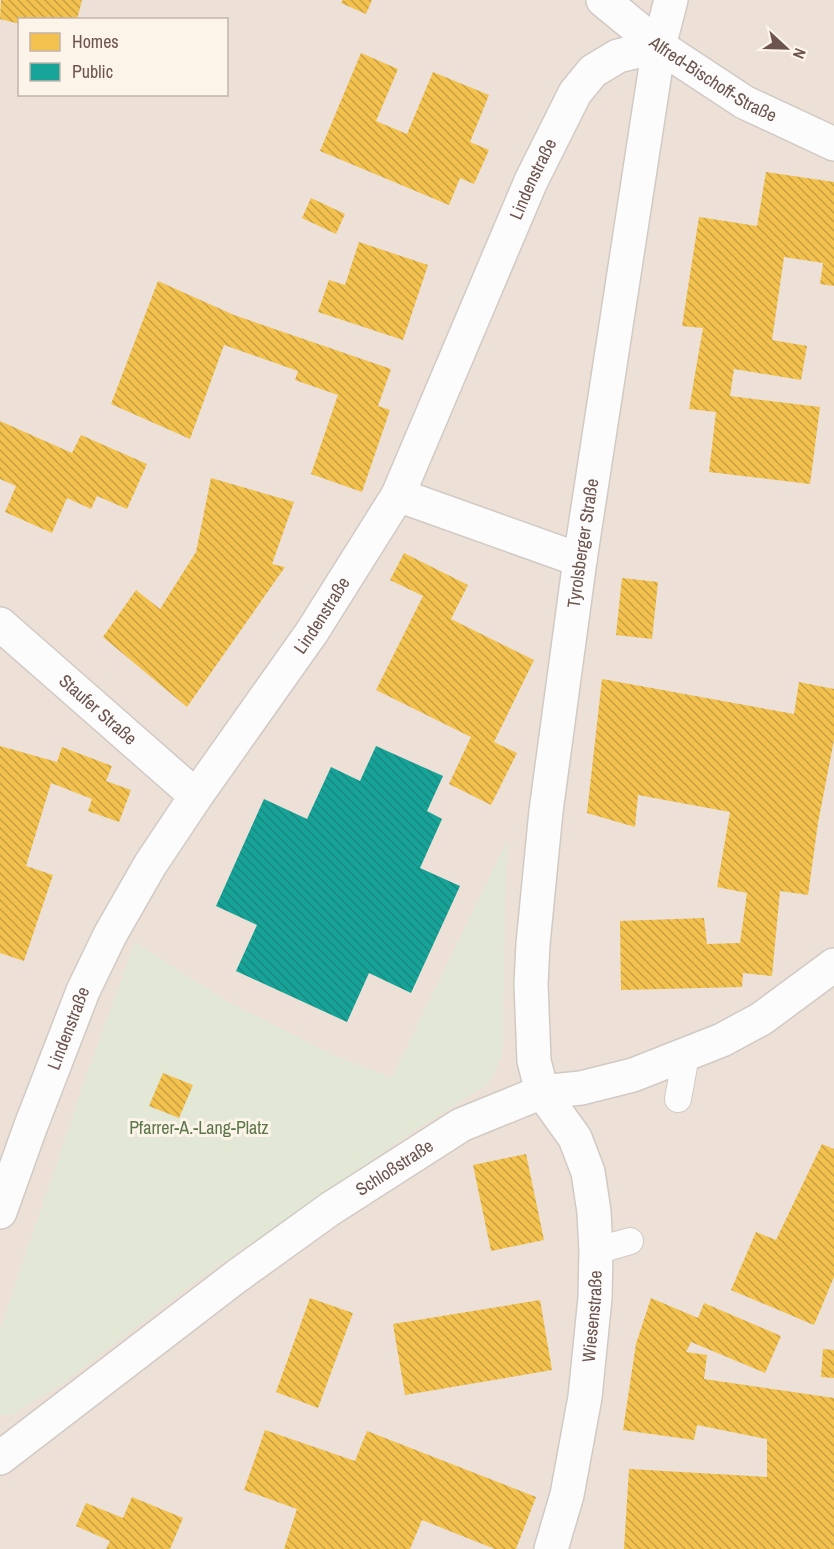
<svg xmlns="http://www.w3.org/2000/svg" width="834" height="1549" font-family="'Archivo Narrow',sans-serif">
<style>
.residential{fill:#ece0d7;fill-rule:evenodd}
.park{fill:#e2e8d5}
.homes{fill:url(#homes-back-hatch)}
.public{fill:url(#public-back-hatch)}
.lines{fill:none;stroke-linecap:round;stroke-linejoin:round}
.service-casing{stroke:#d1cac4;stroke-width:28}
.minor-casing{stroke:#d1cac4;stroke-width:36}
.service{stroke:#fdfcfc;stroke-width:26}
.minor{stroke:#fdfcfc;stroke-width:33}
.labels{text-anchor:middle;stroke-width:6;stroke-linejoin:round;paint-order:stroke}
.street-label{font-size:18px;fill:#6d554d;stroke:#fcf3e9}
.park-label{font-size:18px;fill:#5c784a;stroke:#fcf3e9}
</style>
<defs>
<pattern id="homes-back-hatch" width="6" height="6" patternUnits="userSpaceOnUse" patternTransform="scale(1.5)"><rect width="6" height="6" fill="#f2c14e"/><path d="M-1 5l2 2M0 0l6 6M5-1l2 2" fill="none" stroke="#c8a043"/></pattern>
<pattern id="public-back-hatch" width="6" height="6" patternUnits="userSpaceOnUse" patternTransform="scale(1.5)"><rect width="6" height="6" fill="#17a398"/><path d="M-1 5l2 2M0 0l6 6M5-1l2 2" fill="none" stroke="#19887e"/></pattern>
</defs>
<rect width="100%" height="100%" fill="#f4eee9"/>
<path class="residential" d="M0 0H834V1549H0ZM20 20H226V94H20Z"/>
<path class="park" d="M508 839 505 896 503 1044 500 1061 488 1084 414 1131 199 1279 58 1387 12 1415H0V1330L89 1068 135 942 223 999 333 1055 392 1078Z"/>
<path class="homes" d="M1 0H82L77 20H20V24L0 19Z
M343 0H372L366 14 341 3Z
M361 53 398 69 376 121 407 134 433 72 489 95 470 142 489 150 474 184 460 178 449 205 320 151Z
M766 172 834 182V286L820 284 823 263 784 257 772 340 807 346 801 380 734 369 730 396 820 407 810 484 709 472 716 412 689 409 703 328 682 326 699 217 757 226Z
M311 198 345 214 336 234 302 218Z
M359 242 428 265 403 340 318 312 329 280 345 285Z
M158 281 234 315 391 369 378 406 390 410 362 492 311 474 338 395 295 380 298 371 224 345 190 439 111 404Z
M0 421 72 453 81 435 147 464 127 509 97 496 91 509 67 498 52 533 5 512 16 486 0 479Z
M211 478 294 502 272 564 285 567 187 707 103 637 136 590 160 609 196 552Z
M404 553 468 585 451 619 534 660 494 742 517 753 491 805 449 784 471 737 376 690 423 596 390 580Z
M622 578 658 582 652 639 616 635Z
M602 679 794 714 799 682 834 689V740L818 823 808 895 780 891 772 976 743 973 742 987 621 990 620 921 704 918 707 944 740 943 747 893 717 887 730 812 638 795 635 827 587 813Z
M0 746 57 762 62 747 112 766 106 781 131 790 119 822 88 811 92 799 51 783 26 866 53 875 24 961 0 953Z
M163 1073 193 1085 179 1118 149 1106Z
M822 1144 834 1149V1277L814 1325 731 1290 756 1232 776 1240Z
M526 1154 544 1240 491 1251 473 1165Z
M310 1298 353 1313 318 1408 276 1392Z
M651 1298 698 1318 704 1303 781 1336 765 1373 691 1342 686 1352 707 1355 704 1379 834 1398V1549H624L629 1469 767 1477V1439L697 1425 694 1440 623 1430 636 1344Z
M540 1300 552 1370 405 1395 393 1324Z
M823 1349 834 1350V1378L821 1377Z
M265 1430 355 1461 367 1431 536 1497 516 1549H495L422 1520 410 1549H284L297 1509 244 1490Z
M132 1497 183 1518 170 1549H106L110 1541 76 1526 86 1503 123 1518Z"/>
<path class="public" d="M376 746 443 776 427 811 442 819 420 868 460 886 411 993 369 973 347 1022 236 971 257 925 216 906 264 799 307 819 331 767 360 781Z"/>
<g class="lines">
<defs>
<path id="service" d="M678 1099 686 1055
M596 1251 630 1241"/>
<g id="minor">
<path id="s1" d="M603 0 659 46 744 102 834 144"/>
<path d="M398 495 580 560"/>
<path id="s2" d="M0 624 196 796"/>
<path id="s3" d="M0 1212 30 1128 83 991 110 935 150 865 196 796 312 632 398 495 531 181 575 93 593 71 618 56 659 46"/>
<path id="s4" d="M0 1458 237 1276 330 1209 461 1125 542 1092 581 1088 633 1075 722 1040 761 1019 834 965"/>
<path id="s5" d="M551 1549 567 1495 585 1397 595 1298 596 1251 594 1212 588 1172 575 1138 542 1092 534 1061 531 984 533 944 546 811 580 560 659 46 671 0"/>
</g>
</defs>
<use href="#service" class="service-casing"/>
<use href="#minor" class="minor-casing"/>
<use href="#service" class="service"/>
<use href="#minor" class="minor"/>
</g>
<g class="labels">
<g class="street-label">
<text dy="6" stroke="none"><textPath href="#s1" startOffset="136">Alfred-Bischoff-Straße</textPath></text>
<text dy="6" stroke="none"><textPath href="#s3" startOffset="1168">Lindenstraße</textPath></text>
<text dy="6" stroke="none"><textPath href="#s5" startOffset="1028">Tyrolsberger Straße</textPath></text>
<text dy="6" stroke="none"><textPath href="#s3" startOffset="682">Lindenstraße</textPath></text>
<text dy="6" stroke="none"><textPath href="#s2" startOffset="130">Staufer Straße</textPath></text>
<text dy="6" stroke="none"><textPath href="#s3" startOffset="196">Lindenstraße</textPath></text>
<text dy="6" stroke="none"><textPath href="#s4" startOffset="490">Schloßstraße</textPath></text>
<text dy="6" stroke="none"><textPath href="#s5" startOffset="237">Wiesenstraße</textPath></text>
</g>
<g class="park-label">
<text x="199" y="1134">Pfarrer-A.-Lang-Platz</text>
</g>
</g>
<rect x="18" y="18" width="210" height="78" fill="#fcf3e9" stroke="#c3b4ab" stroke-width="1.5"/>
<rect x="30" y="33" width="30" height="18" fill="#f2c14e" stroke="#c3b4ab" stroke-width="1.5"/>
<text x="72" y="48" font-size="18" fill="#6d554d">Homes</text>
<rect x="30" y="63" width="30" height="18" fill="#17a398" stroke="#c3b4ab" stroke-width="1.5"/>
<text x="72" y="78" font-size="18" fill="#6d554d">Public</text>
<g transform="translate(786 48) rotate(112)" stroke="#fcf3e9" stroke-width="4.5" paint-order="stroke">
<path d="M0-4.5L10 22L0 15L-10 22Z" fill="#6d554d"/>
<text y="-9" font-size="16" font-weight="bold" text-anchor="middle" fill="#6d554d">N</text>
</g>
</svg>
